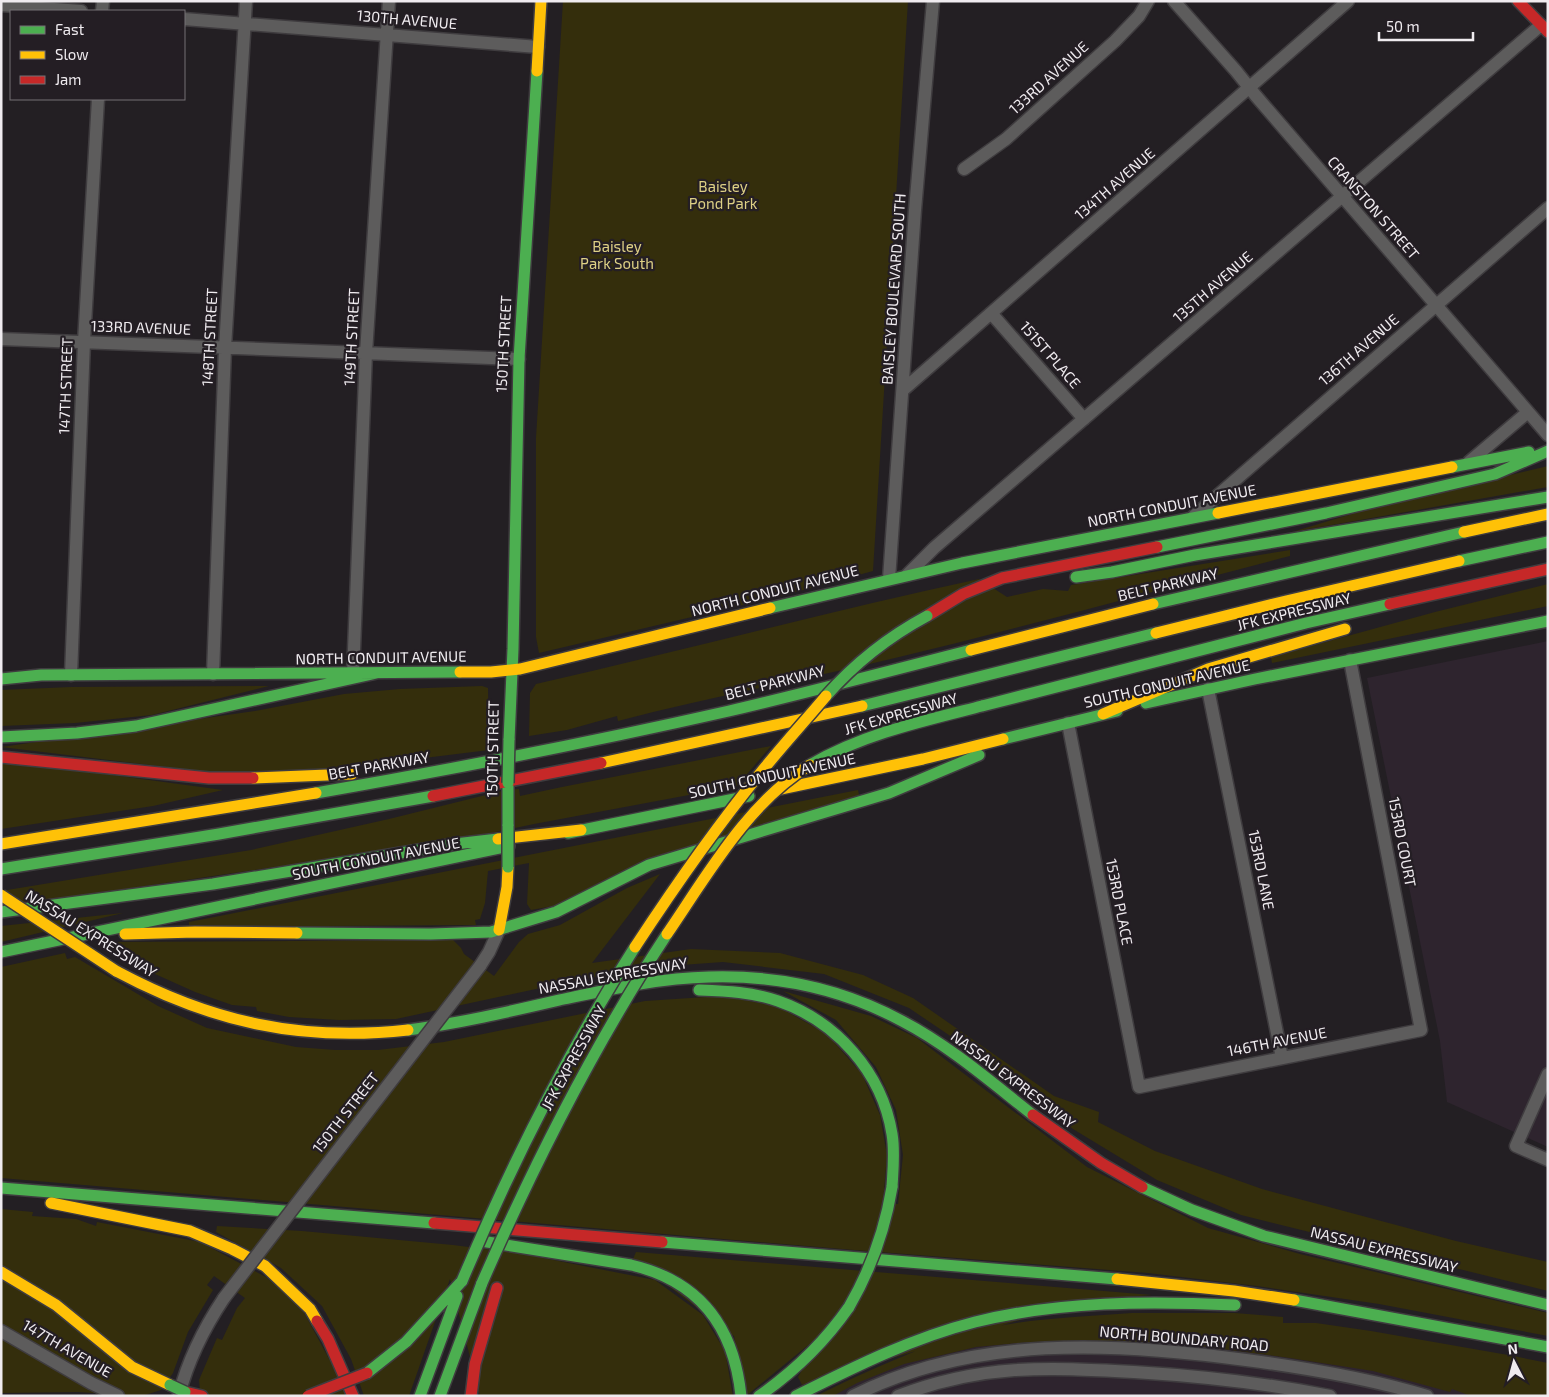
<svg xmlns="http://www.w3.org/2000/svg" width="1549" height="1397" font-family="'Exo 2',sans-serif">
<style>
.built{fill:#2e242e}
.green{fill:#342e0c}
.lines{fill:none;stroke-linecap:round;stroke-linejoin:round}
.street-casing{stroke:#3f3c3f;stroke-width:15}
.fast-casing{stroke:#3f3c3f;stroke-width:14}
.slow-casing{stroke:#3f3c3f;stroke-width:14}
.jam-casing{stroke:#3f3c3f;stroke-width:14}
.street{stroke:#5d5c5c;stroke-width:12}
.fast{stroke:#4caf50;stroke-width:11}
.slow{stroke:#ffc107;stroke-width:11}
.jam{stroke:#c62828;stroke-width:11}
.street-bridge-casing{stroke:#3f3c3f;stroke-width:15;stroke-linecap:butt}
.fast-bridge-casing{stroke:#3f3c3f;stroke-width:14;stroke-linecap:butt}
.slow-bridge-casing{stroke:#3f3c3f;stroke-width:14;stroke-linecap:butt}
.jam-bridge-casing{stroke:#3f3c3f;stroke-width:14;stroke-linecap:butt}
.street-bridge{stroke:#5d5c5c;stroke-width:12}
.fast-bridge{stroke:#4caf50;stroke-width:11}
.slow-bridge{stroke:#ffc107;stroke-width:11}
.jam-bridge{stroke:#c62828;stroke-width:11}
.labels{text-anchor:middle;stroke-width:4.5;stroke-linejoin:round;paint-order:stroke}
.street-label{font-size:15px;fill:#efebef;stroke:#241e24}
.park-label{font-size:15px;fill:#ded085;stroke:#241e24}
</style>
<rect width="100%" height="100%" fill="#231f23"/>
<path class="built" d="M1548 641V1147L1447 1102 1440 1041 1367 678Z
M1093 1322 1548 1380V1396H827L881 1367Z"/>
<path class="green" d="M563 1H908L873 571 785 595 539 653 536 637V438Z
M1548 466V487L1292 532 1375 507Z
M1290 550V556C1158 590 1027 626 895 658 803 680 709 697 618 721L617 716 567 730 529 736 530 693 536 684C684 650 831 611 979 579L1007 597 1043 589 1068 591 1071 585Z
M1548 584V606L1272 663 1271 657 1435 612Z
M269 686 152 715 75 723 1 726V690L71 687Z
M482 686 488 688 489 750 400 761 304 771 208 772 1 747 255 711 344 694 400 689Z
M771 746 737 786 534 824 453 841 1 907V891L251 850 389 819 506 790 519 789 520 796 562 787Z
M1 760 223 790 153 806 1 829Z
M858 790 859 795 559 905 531 910 527 904 529 863 488 871 485 903 480 919 475 920 476 925 189 927V922Z
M660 874 592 963 691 949 780 953 863 975 913 998 1054 1096 1099 1112 1098 1122 1155 1151 1262 1189 1456 1241 1548 1262V1291L1241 1215 1157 1180 1073 1129 974 1052 909 1008 824 974 723 962 667 966 578 980 396 1019 339 1020 289 1017 257 1011 256 1007 232 1005 195 992 135 965 110 950 115 948 112 942 453 940 461 948 464 954 494 976 519 942 528 934 560 925 627 888Z
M123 913 1 942V926Z
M65 953 67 959 75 957 158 1006 207 1028 296 1047 335 1050H378L444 1042 645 1001 721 996 777 1006 827 1034 862 1074 880 1115 887 1155 883 1203 898 1204 903 1155 896 1110 876 1067 836 1020 783 991 871 1016 917 1038 1087 1167 1208 1228 1300 1254 1548 1313V1336L1379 1304 1257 1286 1148 1273 866 1251 1 1178V967Z
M1 1209 33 1212 32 1216 76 1219 96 1226 97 1222 200 1242 266 1277 300 1305 349 1396H202L200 1392 199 1380 217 1338 222 1340 237 1308 245 1298 214 1276 207 1285 213 1290 188 1332 173 1373 161 1390 142 1396 78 1392 1 1393Z
M217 1226 302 1231 453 1245 523 1254 655 1280 703 1315 725 1351 733 1396H480L450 1279 409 1396H364L351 1359 322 1306 281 1268 216 1232Z
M636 1252 1152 1295 1087 1300 802 1385 798 1377 823 1333 746 1396 734 1336 633 1259Z
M1132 1313H1235L1283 1317V1323H1316L1371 1331 1508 1355 1548 1363V1396H1471L1452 1389 1450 1392 1373 1371 1290 1358 1177 1343 1082 1341 1030 1342 976 1347 904 1364 857 1383 833 1396H816C869 1370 923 1345 980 1330 1029 1318 1081 1317 1132 1313Z"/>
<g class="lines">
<defs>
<path id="street" d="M1174 1 1236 71 1256 96 1548 435
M1 5 81 11
M102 11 103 1
M184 19 538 47
M964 169 1006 139 1115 41 1139 16 1148 1
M991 313 1084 419
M1 339 519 359
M903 390 1348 1
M1469 462 1528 412
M1194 516 1548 208
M907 575 934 548 1541 25
M889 579 915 210 933 1
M213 674 225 348 246 1
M353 674 366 353 389 1
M71 675 84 342 98 99
M1208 689 1282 1058
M1068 723 1139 1087 1421 1030 1350 660
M480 966 489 952 499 930
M1548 1074 1516 1146 1548 1160
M1 1331 91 1383 118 1396
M179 1395C188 1360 204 1328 224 1298
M853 1396C974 1335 1114 1342 1246 1360 1307 1368 1368 1378 1427 1396
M898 1396C981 1364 1047 1367 1134 1372 1200 1376 1265 1383 1330 1396"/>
<path id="fast" d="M1452 467 1529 452
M1157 547 1326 513 1495 474 1548 451
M1459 561 1548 542
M1076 577 1112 572 1195 555 1548 497
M1153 604 1464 532
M770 608 962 563 1218 513
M1 679 41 675 460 672
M1146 703 1255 679 1548 621
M862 706 1156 633
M982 706 1306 623 1390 604
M1 737 77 733 136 726 377 673
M1003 739 1117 711
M509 740 513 649 519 359 537 71
M508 783V826
M316 793C454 769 592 742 729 711 810 692 890 671 971 650
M568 833 749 796
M1 869 219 834 433 796
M1 912 213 884 455 844 498 839
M297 933 431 934 491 932 556 912 649 865 889 793 979 755
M1 952 509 846
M699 990C725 991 753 992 778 1001 836 1021 882 1072 892 1134 895 1151 893 1170 892 1187
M408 1030C461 1023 512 1011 564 999 611 989 660 978 709 977 776 975 843 989 902 1021 950 1046 991 1082 1033 1115
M1142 1187 1192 1210 1264 1236 1548 1305
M1 1188 434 1223
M481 1241 631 1265C700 1281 734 1328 741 1396
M662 1242 1117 1279
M1294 1300 1548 1347
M367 1373 406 1342 462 1281
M420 1396 457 1296
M440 1396 482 1283
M759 1396C795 1371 824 1343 849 1307
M796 1396C854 1367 912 1338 975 1322 1060 1301 1148 1301 1235 1305"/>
<path id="slow" d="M537 71 541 1
M1218 513 1452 467
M1464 532 1548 514
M1156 633 1286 601 1459 561
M971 650 1153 604
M460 672H491L520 669 770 608
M1103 714 1208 669 1345 629
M601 763 862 706
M253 778 352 774
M776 790 923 759 1003 739
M498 839 581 830
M1 844 316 793
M499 930 507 887 508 867
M125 934 195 932 297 933
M116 971C211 1022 301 1042 408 1030
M51 1203 190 1231 232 1249 265 1266 310 1309 317 1321
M1 1272 56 1305 132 1367 170 1385
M1117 1279 1234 1291 1294 1300"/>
<path id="jam" d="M1518 1 1548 32
M1390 604 1548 569
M927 616 963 594 1002 578 1157 547
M1 757 209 778H253
M433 796 601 763
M1033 1115 1101 1163 1142 1187
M434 1223 662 1242
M317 1321 328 1339 353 1396
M185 1392 202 1396
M471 1396 475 1364 497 1288"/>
</defs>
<use href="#street" class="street-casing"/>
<use href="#fast" class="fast-casing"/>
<use href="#slow" class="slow-casing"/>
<use href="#jam" class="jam-casing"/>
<use href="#street" class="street"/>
<use href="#fast" class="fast"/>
<use href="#slow" class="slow"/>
<use href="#jam" class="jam"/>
<defs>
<path id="street-bridge" d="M224 1298 480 966"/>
<path id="fast-bridge" d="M826 696C855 663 888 637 927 616
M810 765C863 734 923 721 982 706
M508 783 509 740
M508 826V867
M462 1281C511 1165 567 1053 635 947
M482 1283C535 1162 594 1045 667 934
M849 1307C871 1269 885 1230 892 1187
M170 1385 185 1392"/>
<path id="slow-bridge" d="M1 895 116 971
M667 934C706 877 749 801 810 765
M635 947C675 886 716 827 762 771 783 745 805 721 826 696"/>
<path id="jam-bridge" d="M308 1396 367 1373"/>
</defs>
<use href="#street-bridge" class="street-bridge-casing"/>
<use href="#fast-bridge" class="fast-bridge-casing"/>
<use href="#slow-bridge" class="slow-bridge-casing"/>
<use href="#jam-bridge" class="jam-bridge-casing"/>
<use href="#street-bridge" class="street-bridge"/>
<use href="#fast-bridge" class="fast-bridge"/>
<use href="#slow-bridge" class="slow-bridge"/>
<use href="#jam-bridge" class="jam-bridge"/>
</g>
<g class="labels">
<g class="street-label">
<text transform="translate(407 20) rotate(5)" y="5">130TH AVENUE</text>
<text transform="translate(1049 78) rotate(-42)" y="5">133RD AVENUE</text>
<text transform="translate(1115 184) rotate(-41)" y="5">134TH AVENUE</text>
<text transform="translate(1373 208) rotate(49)" y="5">CRANSTON STREET</text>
<text transform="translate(1213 287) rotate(-41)" y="5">135TH AVENUE</text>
<text transform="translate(894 289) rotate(-86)" y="5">BAISLEY BOULEVARD SOUTH</text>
<text transform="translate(141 328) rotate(2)" y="5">133RD AVENUE</text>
<text transform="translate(210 337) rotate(-87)" y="5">148TH STREET</text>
<text transform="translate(352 337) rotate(-87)" y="5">149TH STREET</text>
<text transform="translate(504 344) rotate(-87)" y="5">150TH STREET</text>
<text transform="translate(1359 350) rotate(-41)" y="5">136TH AVENUE</text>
<text transform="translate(1050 355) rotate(49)" y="5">151ST PLACE</text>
<text transform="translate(66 386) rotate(-88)" y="5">147TH STREET</text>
<text transform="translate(1172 506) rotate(-11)" y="5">NORTH CONDUIT AVENUE</text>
<text transform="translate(1168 585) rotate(-13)" y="5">BELT PARKWAY</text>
<text transform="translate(775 591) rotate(-14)" y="5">NORTH CONDUIT AVENUE</text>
<text transform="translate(1294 612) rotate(-14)" y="5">JFK EXPRESSWAY</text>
<text transform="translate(381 658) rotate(-1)" y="5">NORTH CONDUIT AVENUE</text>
<text transform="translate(775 683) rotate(-14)" y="5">BELT PARKWAY</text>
<text transform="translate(1167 684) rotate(-13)" y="5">SOUTH CONDUIT AVENUE</text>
<text transform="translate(901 714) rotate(-16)" y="5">JFK EXPRESSWAY</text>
<text transform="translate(493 749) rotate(-89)" y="5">150TH STREET</text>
<text transform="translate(379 766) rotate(-10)" y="5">BELT PARKWAY</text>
<text transform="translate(772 776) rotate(-12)" y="5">SOUTH CONDUIT AVENUE</text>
<text transform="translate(1402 842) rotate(79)" y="5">153RD COURT</text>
<text transform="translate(376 859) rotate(-11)" y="5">SOUTH CONDUIT AVENUE</text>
<text transform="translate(1261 870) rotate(79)" y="5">153RD LANE</text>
<text transform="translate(1119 902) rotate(79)" y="5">153RD PLACE</text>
<text transform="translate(91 934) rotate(32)" y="5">NASSAU EXPRESSWAY</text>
<text transform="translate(613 976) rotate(-10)" y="5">NASSAU EXPRESSWAY</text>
<text transform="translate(1277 1042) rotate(-11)" y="5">146TH AVENUE</text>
<text transform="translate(574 1058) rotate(-61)" y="5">JFK EXPRESSWAY</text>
<text transform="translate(1013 1080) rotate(37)" y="5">NASSAU EXPRESSWAY</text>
<text transform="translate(346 1113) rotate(-52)" y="5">150TH STREET</text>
<text transform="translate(1384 1250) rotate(14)" y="5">NASSAU EXPRESSWAY</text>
<text transform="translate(1184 1339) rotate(5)" y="5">NORTH BOUNDARY ROAD</text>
<text transform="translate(67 1349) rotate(30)" y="5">147TH AVENUE</text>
</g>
<g class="park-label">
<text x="723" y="192">Baisley<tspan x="723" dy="17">Pond Park</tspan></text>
<text x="617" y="252">Baisley<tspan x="617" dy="17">Park South</tspan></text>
</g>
</g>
<rect width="1549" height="1397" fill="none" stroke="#efebef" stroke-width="5"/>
<rect x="10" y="10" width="175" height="90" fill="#241e24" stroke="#757075"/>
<rect x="20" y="26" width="25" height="8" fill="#4caf50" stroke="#757075"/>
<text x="55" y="35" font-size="15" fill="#efebef">Fast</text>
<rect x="20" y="51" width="25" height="8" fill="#ffc107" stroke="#757075"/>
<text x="55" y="60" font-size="15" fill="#efebef">Slow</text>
<rect x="20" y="76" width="25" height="8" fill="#c62828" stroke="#757075"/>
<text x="55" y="85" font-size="15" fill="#efebef">Jam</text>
<g transform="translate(1514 1362) rotate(354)" stroke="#241e24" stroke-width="4" paint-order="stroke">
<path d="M0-4L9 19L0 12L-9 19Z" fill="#efebef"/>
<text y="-8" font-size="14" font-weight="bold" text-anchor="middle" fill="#efebef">N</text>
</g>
<path d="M1379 32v8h94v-8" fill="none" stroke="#efebef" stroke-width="2.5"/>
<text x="1386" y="32" font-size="15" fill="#efebef" stroke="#241e24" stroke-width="4" paint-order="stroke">50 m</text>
</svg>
